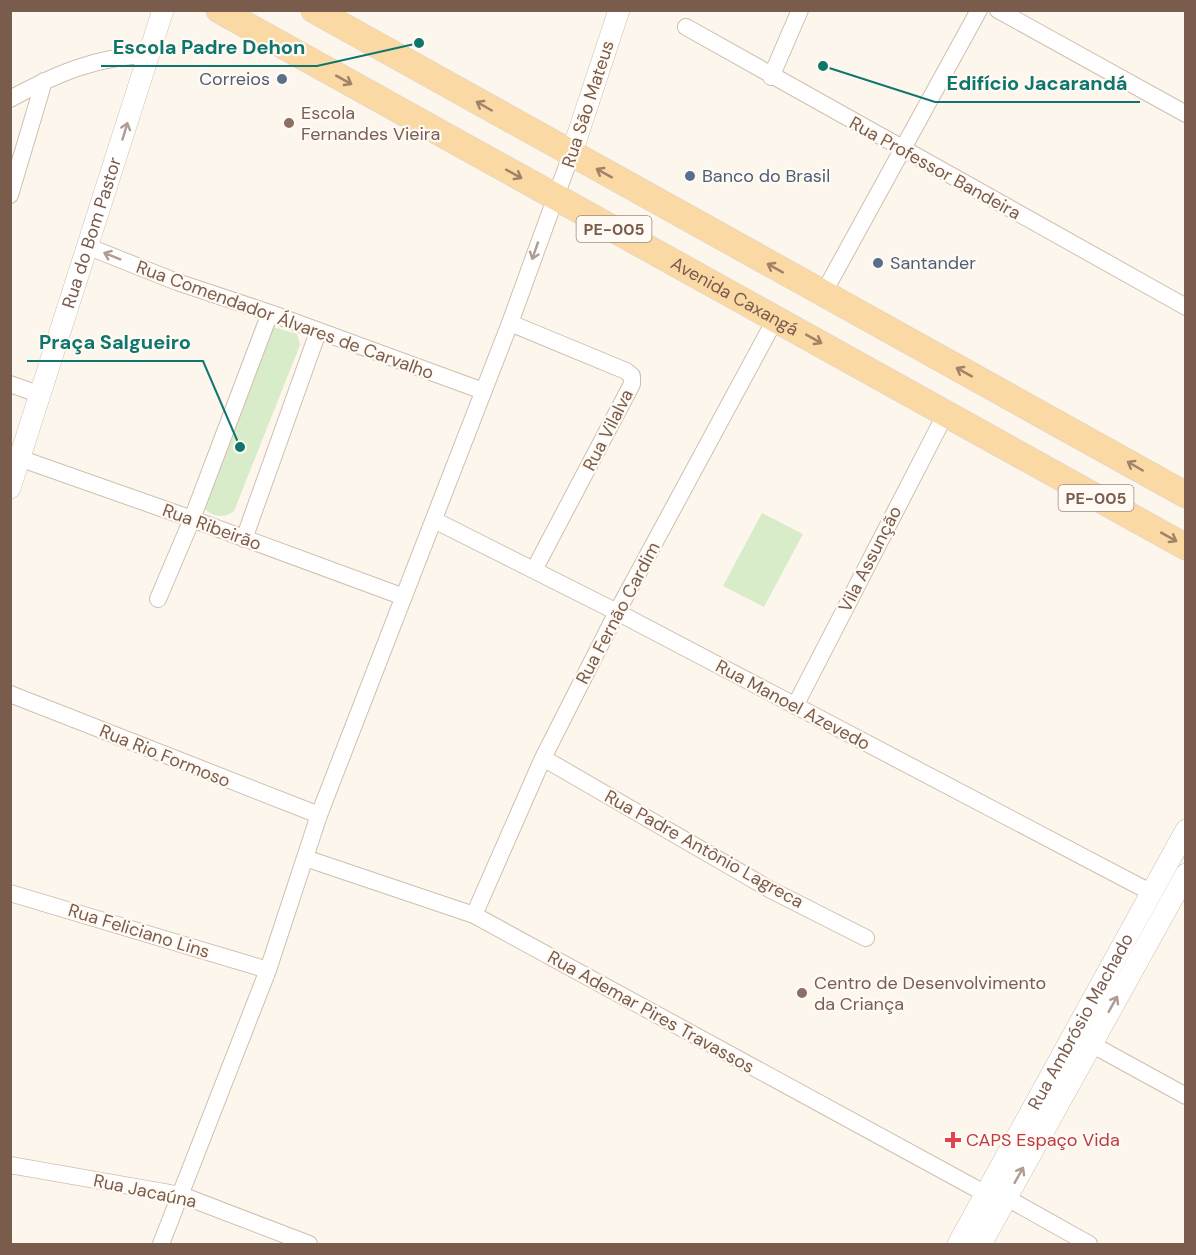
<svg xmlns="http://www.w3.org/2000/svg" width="1196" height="1255" font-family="'DM Sans',sans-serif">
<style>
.green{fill:#d8ecc9}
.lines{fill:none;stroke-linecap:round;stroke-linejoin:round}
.minor-casing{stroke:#d1beb0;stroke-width:18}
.tertiary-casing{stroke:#d1beb0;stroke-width:22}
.primary-casing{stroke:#dad1cd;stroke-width:27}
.minor{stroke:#fff;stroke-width:16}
.tertiary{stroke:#fff;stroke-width:21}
.primary{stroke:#fbd9a5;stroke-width:26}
.oneway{stroke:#a18267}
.oneway2{stroke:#af9d94}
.service-dot{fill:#5c6f8a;stroke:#fffaf3;stroke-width:2}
.education-dot{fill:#8d6e63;stroke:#fffaf3;stroke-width:2}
.health-dot{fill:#e0444e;stroke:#fffaf3;stroke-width:2}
.labels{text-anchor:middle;stroke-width:4.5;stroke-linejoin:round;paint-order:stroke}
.shield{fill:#fffaf3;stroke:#a28b7f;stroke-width:1.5}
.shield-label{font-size:16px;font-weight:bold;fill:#7a5c4d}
.service-label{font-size:18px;fill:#4e5e75;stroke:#fffaf3;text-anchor:start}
.street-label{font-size:18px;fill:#7a5c4d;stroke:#fffaf3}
.education-label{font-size:18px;fill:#785e54;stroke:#fffaf3;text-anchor:start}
.health-label{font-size:18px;fill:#be3a42;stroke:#fffaf3;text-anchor:start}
.leader{fill:none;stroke:#0f766e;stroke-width:2}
.callout-dot{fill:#0f766e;stroke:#fffaf3;stroke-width:2}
.callout-label{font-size:20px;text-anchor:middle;font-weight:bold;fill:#0f766e;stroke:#fffaf3;stroke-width:4.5;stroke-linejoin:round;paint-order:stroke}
</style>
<rect width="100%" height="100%" fill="#fdf6ec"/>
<path class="green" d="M273 327 297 334 300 345 234 511C223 520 209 516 202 505Z
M762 513 803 534 764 607 723 586Z"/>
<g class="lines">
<defs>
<path id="minor" d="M998 10 1186 114
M686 27 1186 307
M771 77 800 10
M10 99C56 74 97 56 149 55
M10 195 44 81
M89 247 177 282 270 313 483 391
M823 294 979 10
M510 323 626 371 632 376V384L534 570
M10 384 41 395
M19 458 192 519 404 597
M434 520 617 612 1152 893
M244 539 318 332
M158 599 192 519 270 313
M10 694 319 815
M795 706 946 413
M543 758 771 890 866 938
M305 858 474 915 986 1194
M10 893 268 970
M474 915 543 758 617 612 776 318
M1091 1044 1186 1096
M10 1165 181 1195 309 1244
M1007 1198 1089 1244
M161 1244 268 970 319 815 510 323 571 155"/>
<g id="tertiary">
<path d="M571 155 619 10"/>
<path id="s1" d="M10 488 163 10"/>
<path id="s2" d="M958 1244 1186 830"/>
<path d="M981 1244 1186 874"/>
</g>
<g id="primary">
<path id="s3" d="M219 10 1186 547"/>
<path d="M314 10 1186 495"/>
</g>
</defs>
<use href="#minor" class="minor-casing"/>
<use href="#tertiary" class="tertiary-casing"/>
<use href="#primary" class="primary-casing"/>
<use href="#minor" class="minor"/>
<use href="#tertiary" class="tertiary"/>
<use href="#primary" class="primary"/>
</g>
<defs><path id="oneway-shaft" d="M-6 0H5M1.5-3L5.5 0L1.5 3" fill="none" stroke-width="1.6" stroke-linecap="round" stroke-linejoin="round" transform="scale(1.5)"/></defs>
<g class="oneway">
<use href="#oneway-shaft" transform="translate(344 80) rotate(29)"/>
<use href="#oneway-shaft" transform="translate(484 106) rotate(-150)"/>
<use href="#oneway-shaft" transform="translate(604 173) rotate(-151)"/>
<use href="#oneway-shaft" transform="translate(514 174) rotate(29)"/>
<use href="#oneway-shaft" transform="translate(775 268) rotate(-151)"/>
<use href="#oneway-shaft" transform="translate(814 339) rotate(29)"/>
<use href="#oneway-shaft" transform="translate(964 372) rotate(-151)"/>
<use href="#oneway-shaft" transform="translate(1135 466) rotate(-150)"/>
<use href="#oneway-shaft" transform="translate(1169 537) rotate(29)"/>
</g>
<g class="oneway2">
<use href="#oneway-shaft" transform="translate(125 131) rotate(-73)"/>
<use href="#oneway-shaft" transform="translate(535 251) rotate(109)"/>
<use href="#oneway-shaft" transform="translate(112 256) rotate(-158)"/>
<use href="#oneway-shaft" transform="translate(1113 1004) rotate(-61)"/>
<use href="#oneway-shaft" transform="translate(1019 1175) rotate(-61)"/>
</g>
<g class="service-dot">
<circle cx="282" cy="79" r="6"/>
<circle cx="690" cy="176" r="6"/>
<circle cx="878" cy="263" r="6"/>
</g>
<g class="education-dot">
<circle cx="289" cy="123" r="6"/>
<circle cx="802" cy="993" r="6"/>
</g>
<path class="health-dot" d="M950 1131h6v6h6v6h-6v6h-6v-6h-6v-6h6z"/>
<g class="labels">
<g class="shield">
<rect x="576.5" y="216" width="75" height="26" rx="4.5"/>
<rect x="1058.5" y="485" width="75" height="26" rx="4.5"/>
</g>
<g class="shield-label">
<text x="614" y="235">PE-005</text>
<text x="1096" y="504">PE-005</text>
</g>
<g class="service-label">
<text x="270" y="85" text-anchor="end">Correios</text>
<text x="702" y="182">Banco do Brasil</text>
<text x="890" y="269">Santander</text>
</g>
<g class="street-label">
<text transform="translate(588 104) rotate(-72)" y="6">Rua São Mateus</text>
<text transform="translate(935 168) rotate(29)" y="6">Rua Professor Bandeira</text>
<text dy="6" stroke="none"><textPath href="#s1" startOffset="268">Rua do Bom Pastor</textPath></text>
<text dy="6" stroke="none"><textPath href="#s3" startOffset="590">Avenida Caxangá</textPath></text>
<text transform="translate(285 320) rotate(20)" y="6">Rua Comendador Álvares de Carvalho</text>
<text transform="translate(608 430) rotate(-63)" y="6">Rua Vilalva</text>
<text transform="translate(212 527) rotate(20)" y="6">Rua Ribeirão</text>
<text transform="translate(870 559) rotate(-63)" y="6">Vila Assunção</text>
<text transform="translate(618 613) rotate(-62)" y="6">Rua Fernão Cardim</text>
<text transform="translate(793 705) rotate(28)" y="6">Rua Manoel Azevedo</text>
<text transform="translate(165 756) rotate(22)" y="6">Rua Rio Formoso</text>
<text transform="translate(704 849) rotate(29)" y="6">Rua Padre Antônio Lagreca</text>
<text transform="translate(139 931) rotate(17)" y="6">Rua Feliciano Lins</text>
<text transform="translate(651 1012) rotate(29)" y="6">Rua Ademar Pires Travassos</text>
<text dy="6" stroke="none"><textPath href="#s2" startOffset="254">Rua Ambrósio Machado</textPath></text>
<text transform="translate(145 1191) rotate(12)" y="6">Rua Jacaúna</text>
</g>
<g class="education-label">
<text x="301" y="119">Escola<tspan x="301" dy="21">Fernandes Vieira</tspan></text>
<text x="814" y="989">Centro de Desenvolvimento<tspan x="814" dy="21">da Criança</tspan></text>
</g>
<g class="health-label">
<text x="966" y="1146">CAPS Espaço Vida</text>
</g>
</g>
<path class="leader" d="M419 43L317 66H101M823 66L935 102H1140M240 447L203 361H27"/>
<g class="callout-dot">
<circle cx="419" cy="43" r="6"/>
<circle cx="823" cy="66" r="6"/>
<circle cx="240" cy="447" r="6"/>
</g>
<g class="callout-label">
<text x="209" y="54">Escola Padre Dehon</text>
<text x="1037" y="90">Edifício Jacarandá</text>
<text x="115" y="349">Praça Salgueiro</text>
</g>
<rect width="1196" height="1255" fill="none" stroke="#7a5c4d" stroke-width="24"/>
</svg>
